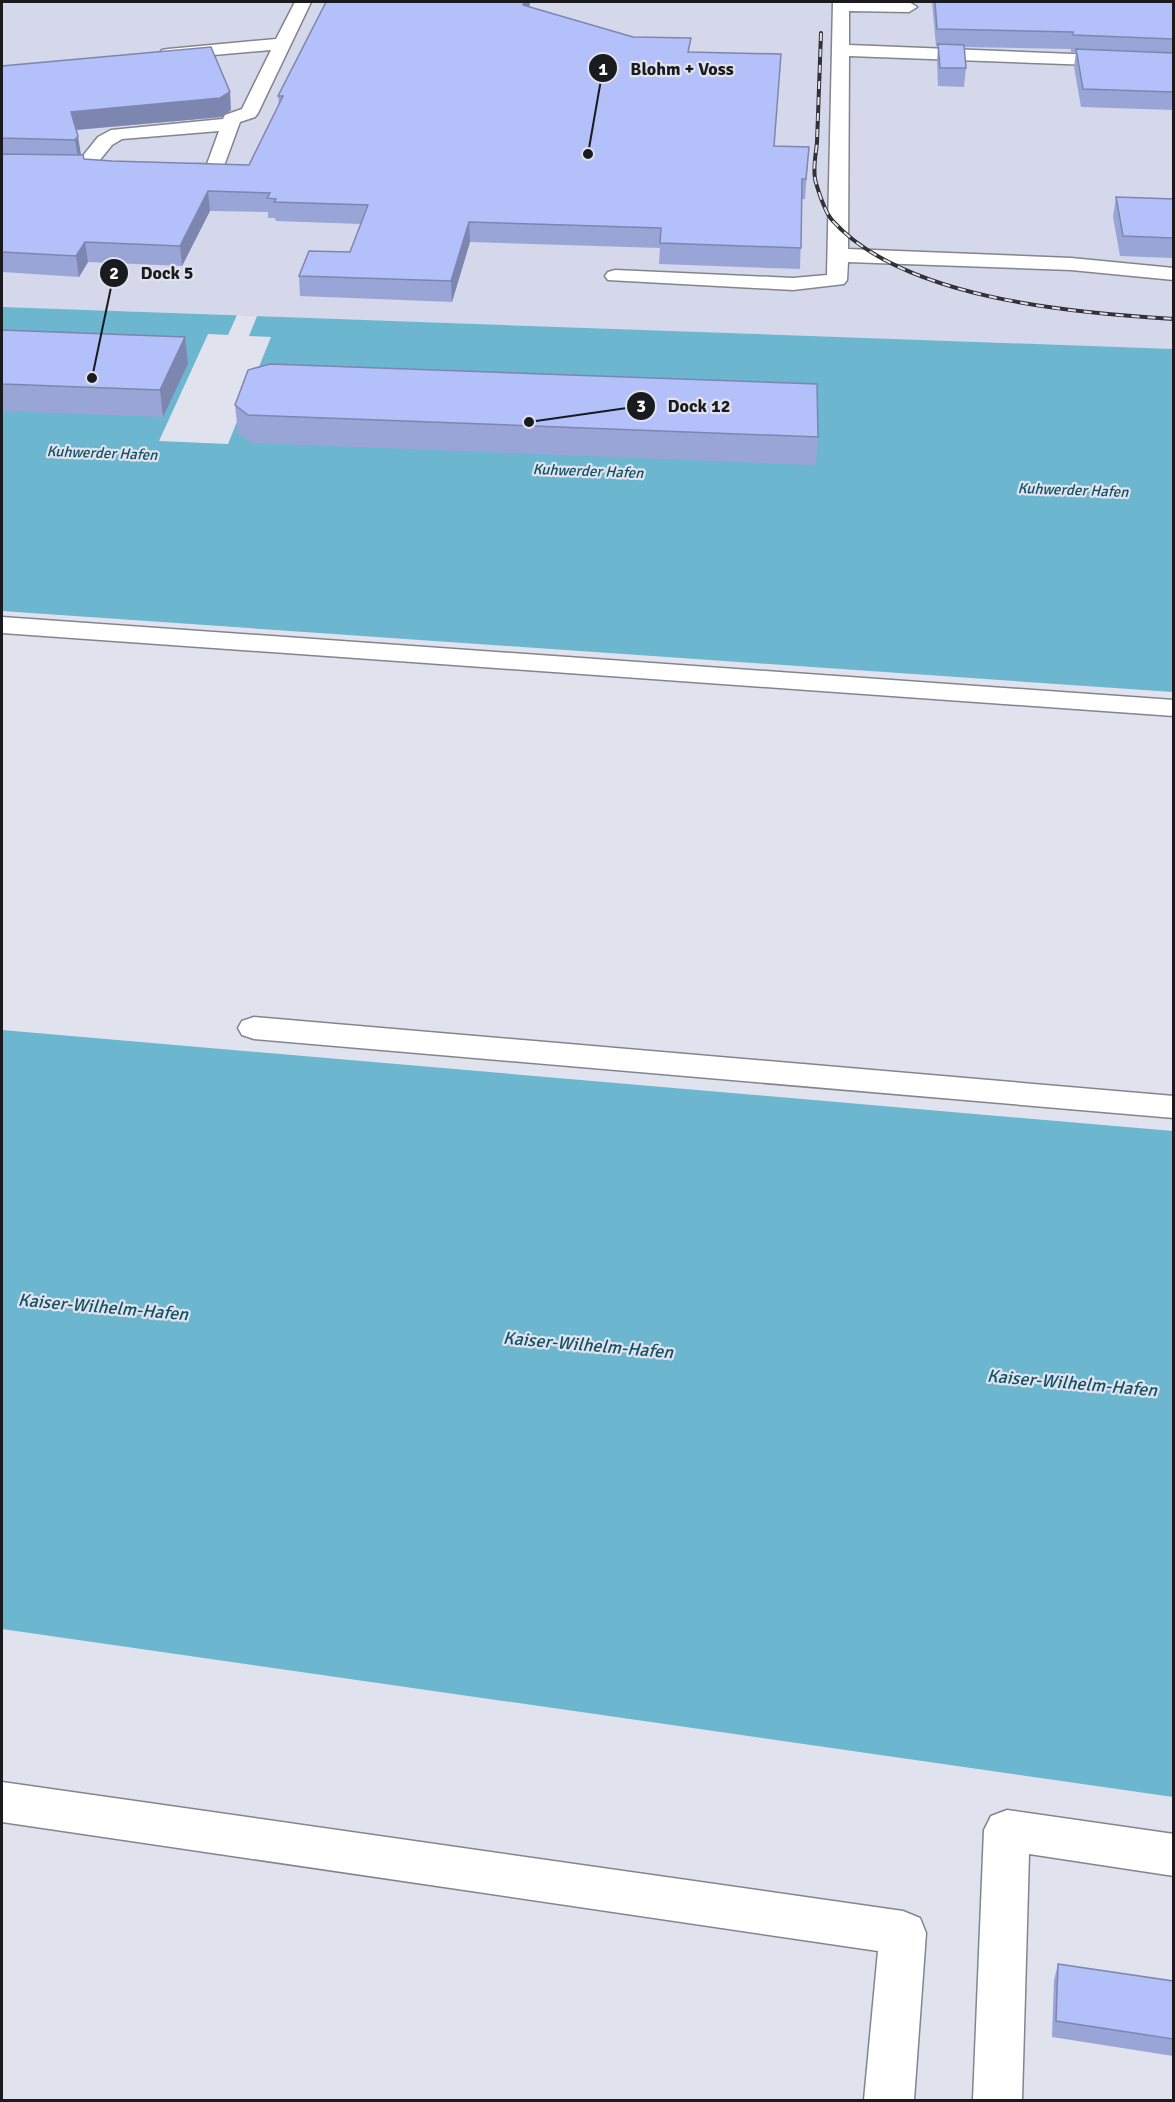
<svg xmlns="http://www.w3.org/2000/svg" width="1175" height="2102" font-family="Signika,sans-serif">
<style>
.built{fill:#d4d8ea}
.water{fill:#6cb6d0}
.pier{fill:#e0e3ed}
.lines{fill:none;stroke-linecap:round;stroke-linejoin:round}
.minor-casing{stroke:#82858e;stroke-width:3}
.minor{fill:#fff;fill-rule:evenodd}
.rail-casing{stroke:#313236;stroke-width:4}
.rail{stroke:#e0e3ed;stroke-width:2;stroke-dasharray:8;stroke-linecap:butt}
.wall{fill:#9aa5d7}
.shaded-wall{fill:#7d86af}
.building{fill:#b3c0fa;stroke:#7d86af;stroke-width:1.5}
.labels{text-anchor:middle;stroke-width:4.5;stroke-linejoin:round;paint-order:stroke}
.far-water-label{font-size:15px;font-style:italic;fill:#125164;stroke:#e0e3ed}
.water-label{font-size:18px;font-style:italic;fill:#125164;stroke:#e0e3ed}
.leader{fill:none;stroke:#1a1b1e;stroke-width:2}
.callout-dot{fill:#1a1b1e;stroke:#e0e3ed;stroke-width:2}
.mark-label{font-size:18px;text-anchor:middle;font-weight:bold;fill:#fff}
.callout-label{font-size:18px;text-anchor:middle;font-weight:bold;fill:#1a1b1e;stroke:#e0e3ed;stroke-width:4.5;stroke-linejoin:round;paint-order:stroke}
</style>
<rect width="100%" height="100%" fill="#e0e3ed"/>
<path class="built" d="M2 2H1173V349L2 307Z"/>
<path class="water" d="M2 307 1173 349V692L2 611Z
M2 1030 1173 1131V1797L2 1629Z"/>
<path class="pier" d="M237 315 257 316 249 336 271 337 228 444 159 441 208 334 228 335Z"/>
<g class="lines">
<defs>
<path id="minor" d="M295 2H311L258 113 255 117 240 122 221 174 175 175 168 173 165 169 168 165 207 164 219 131 122 139 112 145 91 171H77L74 167 98 137 111 130 223 119 225 115 242 109 271 50 168 59 162 58 159 54 162 50 168 49 276 39Z
M833 2H909L917 7 909 12 849 11V45L1174 58V68L849 56 848 249 1071 258 1174 268V280L1071 270 848 262 847 280 844 284 793 290 608 280 605 276 608 272 615 270 793 278 827 275Z
M2 617 1174 700V716L2 633Z
M254 1017 1174 1096V1118L254 1039 242 1035 238 1028 242 1021Z
M2 1782 903 1911 920 1918 926 1933 914 2100H864L878 1951 2 1822Z
M1007 1810 1174 1834V1876L1029 1854 1022 2100H973L984 1830 991 1816Z"/>
</defs>
<use href="#minor" class="minor-casing"/>
<use href="#minor" class="minor"/>
<defs>
<path id="rail" d="M821 33C820 69 818 106 817 142 816 154 812 171 816 183 819 193 825 212 832 220 902 299 1074 313 1174 319"/>
</defs>
<use href="#rail" class="rail-casing"/>
<use href="#rail" class="rail"/>
</g>
<path class="wall" d="M326 2H530L529 7 633 37 691 52 774 146 809 147 805 199H802L800 269 659 264 660 248 470 242 452 302 300 296 299 276 350 252 361 224 276 221 275 218H268V212L210 211 182 266 88 262 79 277 2 272V66L231 110 222 117 76 130 81 155 84 159 112 161 249 165 279 105 278 96Z
M932 2H1173V110L1081 107 1074 67 1076 52H1071V49L964 47 966 68 964 87 938 86 937 61 938 46H936Z
M1116 197 1173 199V258L1120 256 1113 217Z
M2 330 185 337 188 364 163 417 2 411Z
M235 405 818 437 816 465 251 443 238 433Z
M1058 1964 1173 1981V2056L1052 2037 1054 1980Z"/>
<path class="shaded-wall" d="M524 2H530V4L523 22V5Z
M230 92 231 110 222 117 74 130 71 112Z
M78 136 81 155 78 159 75 140Z
M208 191 210 211 182 266 180 246Z
M469 222 470 242 452 302 451 281Z
M85 242 88 262 79 277 76 256Z
M185 337 188 364 163 417 160 390Z"/>
<path class="building" d="M326 2H524L523 5 633 37 691 38 688 52 781 54 774 146 809 147 806 179H802L801 248 660 243 661 228 469 222 451 281 299 276 309 251 350 252 368 205 274 202 276 199 267 198 270 193 208 191 180 246 85 242 76 256 2 252V154L83 155 84 159 112 161 249 165 283 96H278Z
M935 2H1173V39L1073 35V32L937 29Z
M938 44 964 45 966 68H940Z
M211 47 230 92 220 98 71 112 78 136 75 140 2 138V66Z
M1076 49 1173 53V92L1083 89Z
M1116 197 1173 199V238L1123 236Z
M2 330 185 337 160 390 2 384Z
M270 364 817 384 818 437 248 415 235 405 248 370Z
M1058 1964 1173 1981V2039L1056 2021Z"/>
<g class="labels">
<g class="far-water-label">
<text transform="translate(102 453) rotate(2)" y="5">Kuhwerder Hafen</text>
<text transform="translate(588 471) rotate(2)" y="5">Kuhwerder Hafen</text>
<text transform="translate(1073 490) rotate(2)" y="5">Kuhwerder Hafen</text>
</g>
<g class="water-label">
<text transform="translate(103 1307) rotate(5)" y="6">Kaiser-Wilhelm-Hafen</text>
<text transform="translate(588 1345) rotate(5)" y="6">Kaiser-Wilhelm-Hafen</text>
<text transform="translate(1072 1383) rotate(5)" y="6">Kaiser-Wilhelm-Hafen</text>
</g>
</g>
<path class="leader" d="M588 154L603 68M92 378L114 273M529 422L641 406"/>
<g class="callout-dot">
<circle cx="588" cy="154" r="6"/>
<circle cx="92" cy="378" r="6"/>
<circle cx="529" cy="422" r="6"/>
<circle cx="603" cy="68" r="15"/>
<circle cx="114" cy="273" r="15"/>
<circle cx="641" cy="406" r="15"/>
</g>
<g class="mark-label">
<text x="603" y="75">1</text>
<text x="114" y="279">2</text>
<text x="641" y="412">3</text>
</g>
<g class="callout-label">
<text x="682" y="75">Blohm + Voss</text>
<text x="167" y="279">Dock 5</text>
<text x="699" y="412">Dock 12</text>
</g>
<rect width="1175" height="2102" fill="none" stroke="#1a1b1e" stroke-width="6"/>
</svg>
